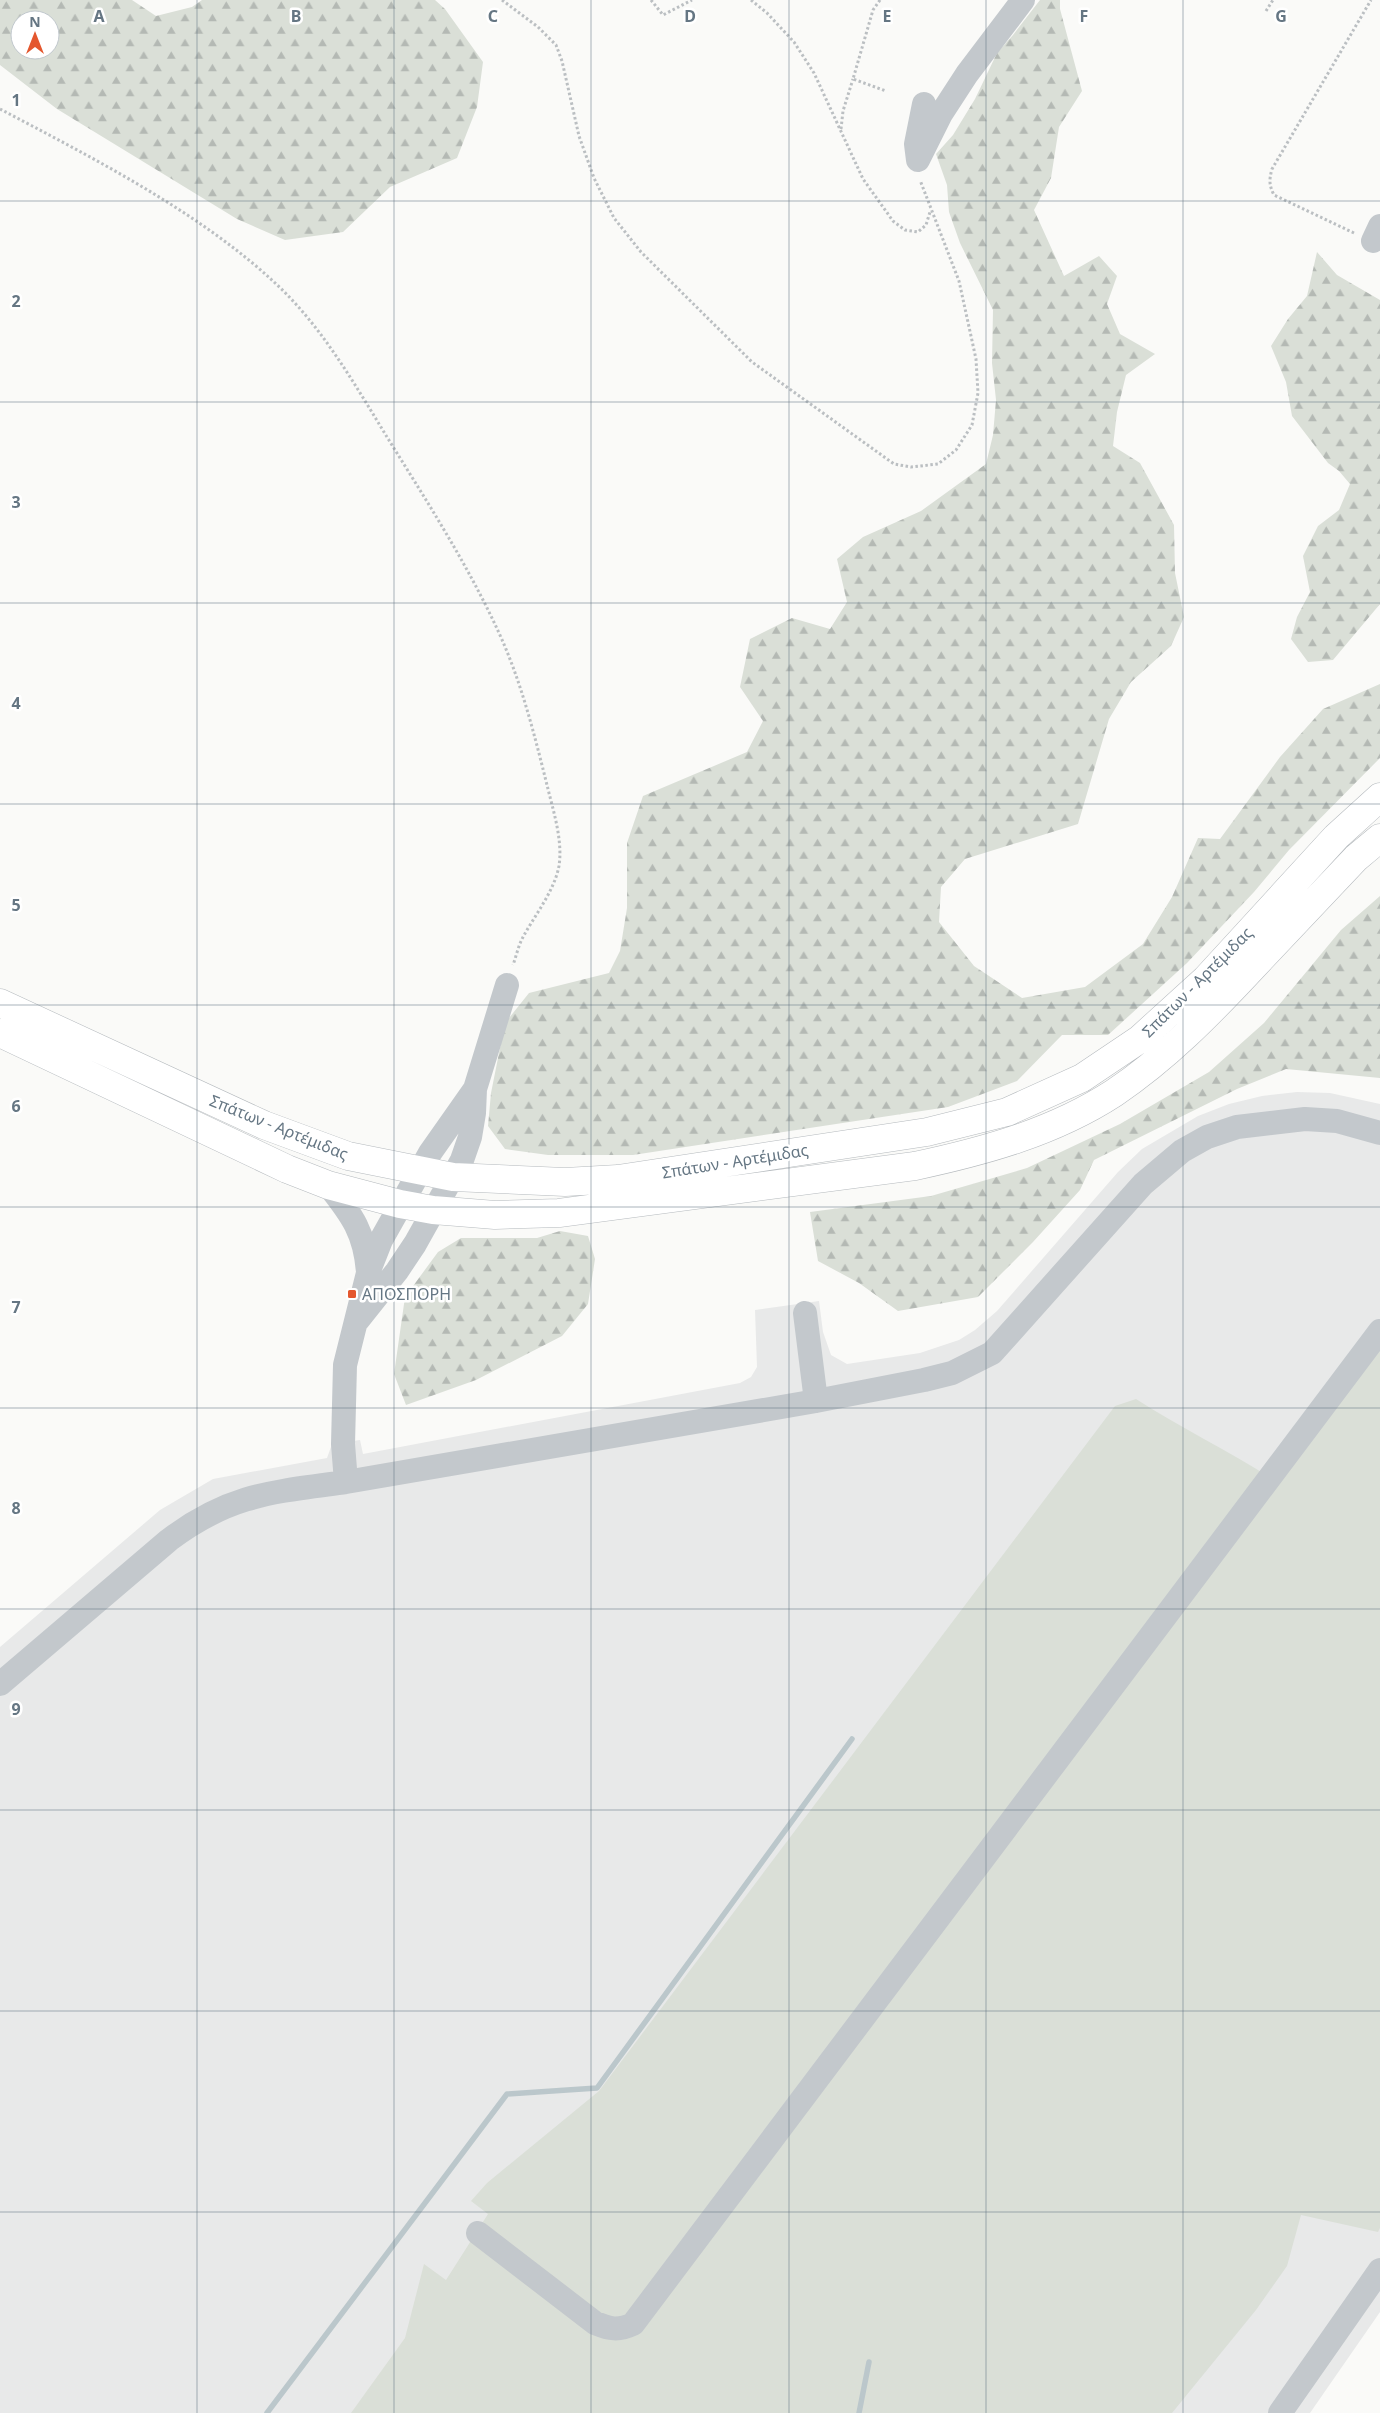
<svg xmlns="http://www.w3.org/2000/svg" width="1380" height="2413" font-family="'Noto Sans',sans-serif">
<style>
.built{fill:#e8e9e9}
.green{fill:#dadfd7}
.forest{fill:url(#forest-firs);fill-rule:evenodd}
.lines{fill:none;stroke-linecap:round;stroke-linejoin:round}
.stream{stroke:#bbc7cb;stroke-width:5.5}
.major-casing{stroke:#b5babe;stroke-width:29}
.path{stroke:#bbbfc2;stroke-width:3;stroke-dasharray:2.5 2.5;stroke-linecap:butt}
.minor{stroke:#c3c8cc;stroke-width:24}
.major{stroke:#fff;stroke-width:28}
.grid{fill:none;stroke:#657683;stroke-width:1;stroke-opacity:0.55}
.poi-dot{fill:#e4572e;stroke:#fff;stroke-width:2}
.labels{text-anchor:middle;stroke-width:5;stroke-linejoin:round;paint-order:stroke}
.street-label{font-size:16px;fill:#657683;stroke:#fff}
.poi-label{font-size:16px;fill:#657683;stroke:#fff;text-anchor:start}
.grid-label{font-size:16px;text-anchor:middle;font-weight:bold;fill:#657683;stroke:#fff;stroke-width:5;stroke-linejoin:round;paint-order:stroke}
</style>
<defs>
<pattern id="forest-firs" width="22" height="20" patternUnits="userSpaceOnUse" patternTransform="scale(1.25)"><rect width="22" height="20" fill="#dadfd7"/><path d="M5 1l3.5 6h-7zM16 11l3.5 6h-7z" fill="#b4b9b4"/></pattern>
</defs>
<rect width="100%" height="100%" fill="#fafaf8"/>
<path class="built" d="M1297 1092 1330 1093 1380 1104V2312L1310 2413H0V1647L160 1510 213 1479 327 1458 332 1444 360 1440 363 1454 740 1383 751 1377 757 1367 755 1310 819 1301 823 1332 831 1355 847 1364 920 1353 959 1340 975 1330 997 1311 1118 1172 1142 1149 1198 1116 1229 1104 1262 1096Z"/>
<path class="green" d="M1380 1340V2228L1378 2232 1301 2215 1287 2266 1256 2310 1172 2413H351L405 2338 424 2264 446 2280 488 2214 471 2201 487 2183 599 2091 1115 1406 1136 1399C1181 1428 1229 1451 1274 1480Z"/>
<path class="forest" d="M0 0H132L156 16 192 7 202 0H435L445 9 483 62 477 107 457 158 390 187 343 232 285 240 237 219 57 109 0 65ZM20 20H50V50H20Z
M1040 0H1060V9L1082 91 1059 127 1051 178 1034 210 1064 276 1099 256 1117 276 1107 304 1120 334 1155 354 1126 375 1117 412 1113 446 1140 463 1174 525 1175 573 1184 617 1171 646 1131 682 1109 719 1078 824 965 859 941 887 939 922 974 966 1022 998 1085 987 1143 944 1172 897 1198 838 1220 839 1280 757 1323 709 1380 684V758L1289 850 1254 892 1187 963 1108 1035H1062L1017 1081 948 1107 633 1155H548L505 1149 488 1126 491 1093 505 1023 529 993 609 973 620 951 627 908V843L643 796 747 752 763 721 740 687 750 639 792 618 830 629 847 602 837 559 863 537 921 511 986 464 993 435 996 400 992 363 993 310 960 243 949 212 947 185 936 154 953 135 975 99 997 53 1013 35Z
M1317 252 1337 275 1380 300V604L1333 660 1308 662 1291 639 1297 617 1310 592 1303 556 1318 526 1339 510 1350 484 1339 471 1328 463 1292 416 1286 382 1271 346 1288 319 1307 296Z
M1380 896V1078L1286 1069 1237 1089 1094 1160 1080 1190 1033 1242 978 1297 898 1311 859 1283 818 1261 810 1212 931 1196 1027 1168 1120 1124 1209 1072 1264 1023 1341 930Z
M560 1231 588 1236 595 1259 588 1304 562 1336 476 1380 406 1405 394 1374 405 1297 438 1252 461 1238H537Z"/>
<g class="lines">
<path class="stream" d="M267 2413 507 2094 597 2088 852 1739
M859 2413 869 2362"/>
<defs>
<path id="major" d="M0 1003 264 1125 348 1156 453 1177 565 1182 618 1179 927 1132 1007 1112 1082 1078 1140 1039 1206 979 1336 837 1380 797
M0 1033 287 1169 328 1185 400 1204 433 1210 495 1215 559 1213 915 1166C985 1151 1054 1132 1114 1093 1166 1058 1209 1014 1252 968 1286 932 1321 895 1356 858L1380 838"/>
</defs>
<use href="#major" class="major-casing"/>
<path class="path" d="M502 0 538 27 556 45 562 61 579 136 594 178 614 218 641 252 752 362 894 464 911 467 938 464 956 450 972 425 978 393 976 359 959 281 920 180
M651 0 663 15 692 0
M751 0 767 13 794 42 814 73 863 179 893 221 905 230 918 232 926 225 930 212
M880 0 873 10 853 79 886 91
M1266 11 1273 0
M0 109C91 157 199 212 274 282 321 325 354 383 387 437 426 500 468 565 499 633 521 681 534 733 547 785 553 810 563 840 559 866 554 892 534 916 522 939 518 947 516 957 513 965
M841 129 843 111 853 79
M1354 233 1274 195C1269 185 1269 180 1272 169L1371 0"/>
<path class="minor" d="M924 104 916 144 918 160 941 114 967 74 1023 0
M1373 241 1380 226
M328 1185C352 1215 365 1233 368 1272
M805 1313 816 1401
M358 1320 397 1271 415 1244 462 1160 470 1137 474 1113 475 1089 507 985
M346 1482 343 1444 345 1365 368 1273 381 1240 430 1153 475 1089
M0 1684 169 1540C230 1494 273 1492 346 1482L816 1401 924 1380 952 1373 992 1353 1143 1184 1182 1151 1207 1137 1237 1127 1305 1119 1337 1121 1380 1133
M478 2233 595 2323C610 2329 618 2331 633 2324L1380 1331
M1280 2413 1380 2270"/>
<use href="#major" class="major"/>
</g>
<path class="grid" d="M197 0V2413M394 0V2413M591 0V2413M789 0V2413M986 0V2413M1183 0V2413M0 201H1380M0 402H1380M0 603H1380M0 804H1380M0 1005H1380M0 1207H1380M0 1408H1380M0 1609H1380M0 1810H1380M0 2011H1380M0 2212H1380"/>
<rect class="poi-dot" x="347" y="1289" width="10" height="10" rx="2.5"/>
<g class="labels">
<g class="street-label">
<text transform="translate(1197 982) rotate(-45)" y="6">Σπάτων - Αρτέμιδας</text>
<text transform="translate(279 1127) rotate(22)" y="6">Σπάτων - Αρτέμιδας</text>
<text transform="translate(735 1161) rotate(-9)" y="6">Σπάτων - Αρτέμιδας</text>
</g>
<g class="poi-label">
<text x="362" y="1300">ΑΠΟΣΠΟΡΗ</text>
</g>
</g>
<g class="grid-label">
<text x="99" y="22">A</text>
<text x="296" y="22">B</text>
<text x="493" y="22">C</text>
<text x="690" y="22">D</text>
<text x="887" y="22">E</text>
<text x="1084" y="22">F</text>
<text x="1281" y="22">G</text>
<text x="16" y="106">1</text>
<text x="16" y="307">2</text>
<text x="16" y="508">3</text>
<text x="16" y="709">4</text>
<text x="16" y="911">5</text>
<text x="16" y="1112">6</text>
<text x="16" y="1313">7</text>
<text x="16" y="1514">8</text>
<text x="16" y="1715">9</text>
</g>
<g transform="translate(35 35)"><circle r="24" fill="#ffffff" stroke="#c1c8cd"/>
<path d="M0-4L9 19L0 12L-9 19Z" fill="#e4572e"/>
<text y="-8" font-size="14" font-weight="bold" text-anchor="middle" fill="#657683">N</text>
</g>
</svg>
